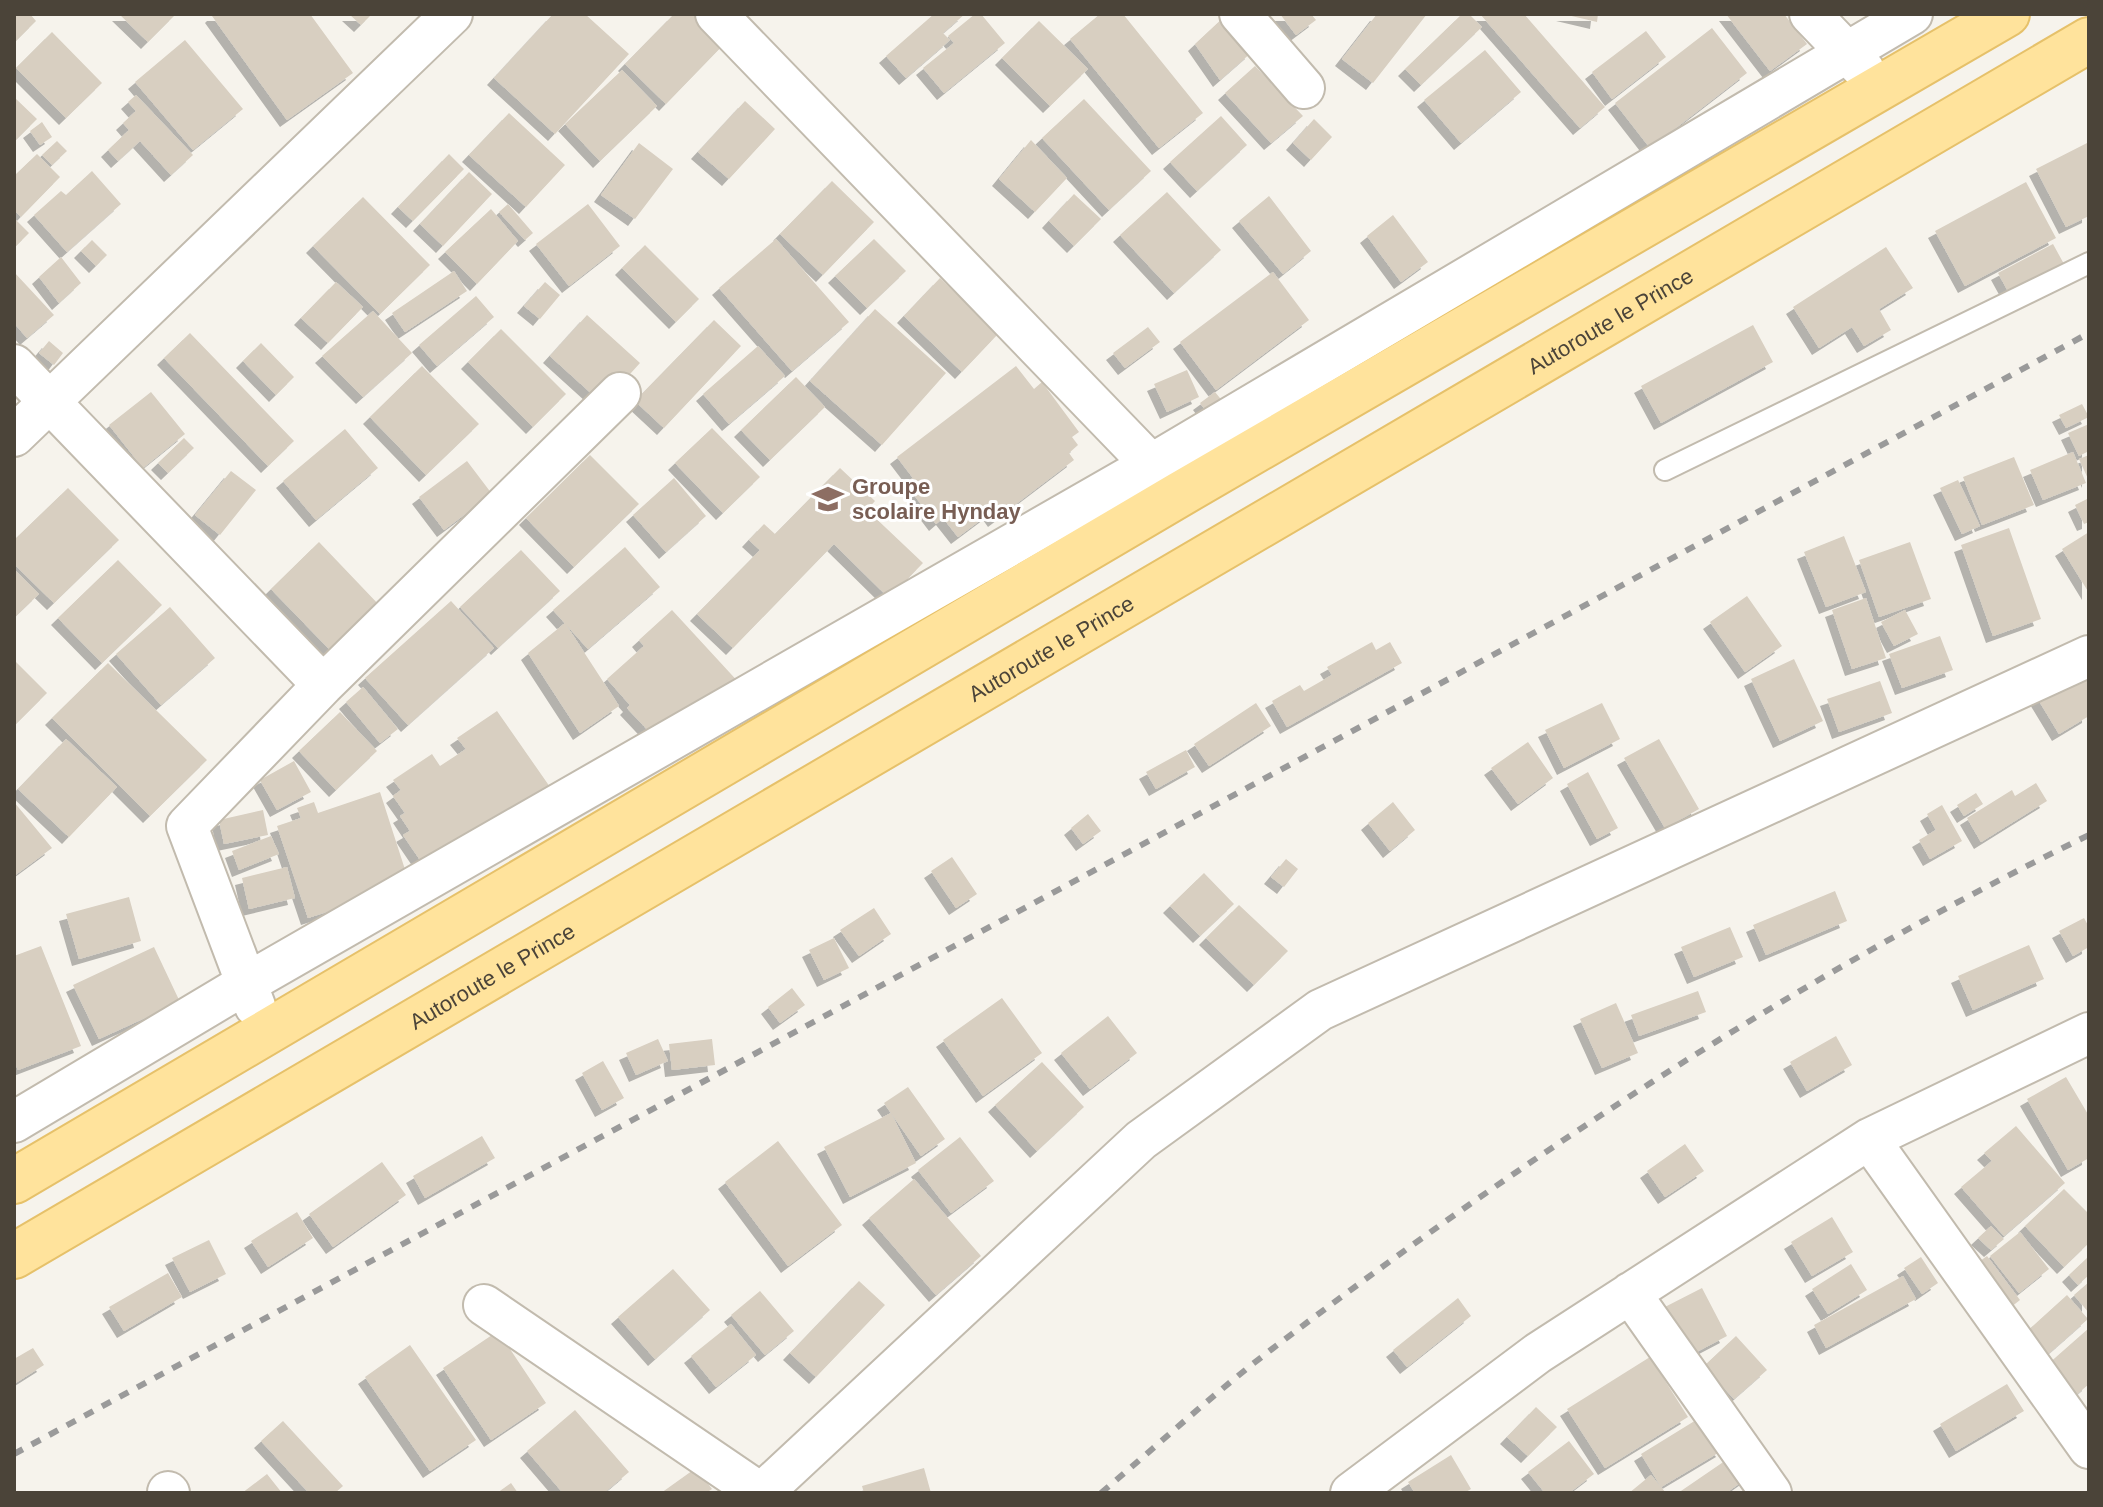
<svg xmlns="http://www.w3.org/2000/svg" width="2103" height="1507" font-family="Arial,sans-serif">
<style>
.building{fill:#d8cfc1;filter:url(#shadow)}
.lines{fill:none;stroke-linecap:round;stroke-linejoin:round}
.lane-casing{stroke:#c2bbae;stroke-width:24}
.street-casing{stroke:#c2bbae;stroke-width:44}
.primary-casing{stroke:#e6c16a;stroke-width:48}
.lane{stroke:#fff;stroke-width:20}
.street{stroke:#fff;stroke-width:40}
.primary{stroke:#ffe39c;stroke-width:44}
.rail{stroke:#9a9a9a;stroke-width:6;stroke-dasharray:10 10;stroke-linecap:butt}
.labels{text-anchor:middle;stroke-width:6;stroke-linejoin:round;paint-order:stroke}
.street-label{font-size:22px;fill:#4b4439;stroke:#fff}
.education-label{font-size:22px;font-weight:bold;fill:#785e54;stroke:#fff;text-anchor:start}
</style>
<defs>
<filter id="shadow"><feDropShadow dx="-7" dy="7" stdDeviation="0" flood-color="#0004"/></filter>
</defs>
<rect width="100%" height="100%" fill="#f6f3ec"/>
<path class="building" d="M14 14H30L36 21 14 43Z
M119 14H176L148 42Z
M214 14H310L353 73 287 120 212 16Z
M349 14H372L361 25Z
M553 14H585L629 54 555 134 494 78Z
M674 14H701L728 40 666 104 625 64Z
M934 14H965L943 33 950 40 906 78 886 56Z
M975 14H981L1005 43 944 93 923 68 954 43 948 36Z
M1100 14H1123L1203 113 1159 148 1070 39Z
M1280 14H1311L1316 20 1296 35Z
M1377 14H1427L1373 83 1342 59Z
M1462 14H1469L1482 27 1421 85 1405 69Z
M1480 14H1524L1605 107 1580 128Z
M1563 14H1598L1597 22Z
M1726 14H1784L1807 44 1770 71Z
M1225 16 1252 52 1220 80 1195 44Z
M1039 21 1088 69 1050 106 1002 58Z
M1712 28 1747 73 1650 148 1615 103Z
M1646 31 1666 57 1612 99 1592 72Z
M52 32 102 83 66 118 16 68Z
M185 40 243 109 193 150 135 82Z
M1485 50 1521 92 1461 143 1424 100Z
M1255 66 1303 116 1271 143 1225 93Z
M622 70 657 106 600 161 565 124Z
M136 95 193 155 171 175 140 141 118 161 108 150 129 130 123 123 136 111 128 102Z
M14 97 37 119 14 142Z
M1084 99 1151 171 1109 210 1042 138Z
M745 101 775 129 729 179 698 152Z
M509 113 565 165 526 207 469 155Z
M1221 116 1247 145 1197 191 1170 162Z
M1314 119 1332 137 1311 160 1293 143Z
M42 122 52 137 40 145 30 131Z
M1031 140 1067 178 1035 212 999 179Z
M57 141 67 151 52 165 42 155Z
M2089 142V216L2066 227 2036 169Z
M639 143 673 169 635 219 601 195Z
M37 154 60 177 21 217 14 210V176Z
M449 154 464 169 413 221 398 207Z
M92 171 121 204 67 252 34 215 61 191 66 195Z
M469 172 492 194 443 246 420 224Z
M832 181 874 222 823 275 780 234Z
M2026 182 2056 238 1965 286 1935 231Z
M1167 192 1221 250 1174 293 1120 235Z
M1074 194 1101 219 1074 246 1049 221Z
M1269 196 1311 251 1283 274 1239 221Z
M363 197 430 265 380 314 313 246Z
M508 204 533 233 525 240 499 212Z
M588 204 620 246 569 286 536 244Z
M491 209 518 241 477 284 445 252Z
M1393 215 1428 262 1401 282 1367 236Z
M14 218 29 233 14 248Z
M776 239 849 322 792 371 719 288Z
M874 239 906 271 867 308 835 276Z
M92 240 107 255 96 266 81 251Z
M2053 244 2064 264 2009 293 1998 273Z
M645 245 699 299 676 322 622 268Z
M1886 247 1913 288 1879 309 1891 330 1864 346 1852 327 1819 348 1793 307Z
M61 257 81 283 59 303 39 277Z
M454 271 467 291 405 332 392 313Z
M14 272 54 315 27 338 14 323Z
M1273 272 1309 320 1216 390 1180 342Z
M940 278 998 334 962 372 904 316Z
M336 282 363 307 328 343 301 318Z
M545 282 560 295 540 319 524 306Z
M476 296 494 317 437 366 419 345Z
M875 309 946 373 882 445 810 381Z
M373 311 412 353 363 397 322 356Z
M587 315 640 363 603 404 550 356Z
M714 320 741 346 664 428 635 401Z
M1753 325 1773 362 1661 423 1641 386Z
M1148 327 1160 342 1125 368 1113 353Z
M501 329 566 394 533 427 468 362Z
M190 333 294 441 268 466 164 358Z
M49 341 63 353 54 365 39 353Z
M261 343 294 377 276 395 243 361Z
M758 346 785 376 729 424 703 394Z
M422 366 479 424 426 475 370 417Z
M1016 366 1034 389 1042 382 1079 432 1072 437 1078 445 1069 453 1074 460 995 520 990 513 958 537 943 518 936 524 905 483 913 478 897 457Z
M1187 370 1199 397 1167 412 1154 384Z
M796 377 825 407 770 460 741 430Z
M151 392 185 434 143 468 109 425Z
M1215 392 1224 403 1209 415 1200 403Z
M2082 404 2089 417 2066 428 2059 415Z
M2089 424V451L2079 456 2068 433Z
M712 428 760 477 723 513 675 463Z
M345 429 378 468 316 520 283 481Z
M184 438 194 448 168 473 158 463Z
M2073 452 2086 483 2043 500 2030 470Z
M590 455 639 504 574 567 526 518Z
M2089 455V481L2079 459Z
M2014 457 2034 505 1982 525 1963 477Z
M467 461 492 494 444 530 419 497Z
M840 468 875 501 867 510 923 563 889 598 834 544 733 648 697 614 760 550 749 540 764 524 775 534Z
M231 471 256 490 220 535 195 515Z
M674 478 706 516 666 552 633 515Z
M1958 480 1980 526 1962 534 1940 488Z
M68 488 119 540 54 603 14 564V540Z
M2089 498V522L2084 524 2075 505Z
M2009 528 2041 619 1993 636 1961 545Z
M2089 532V593L2062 549Z
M1844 536 1866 592 1826 607 1804 552Z
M319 542 381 607 333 653 271 589Z
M1910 542 1931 599 1879 617 1859 560Z
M625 547 660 587 588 649 553 610Z
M521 550 560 591 498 648 460 607Z
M118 560 162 605 102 663 58 618Z
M14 569 39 594 14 618Z
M1747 596 1782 646 1745 672 1710 622Z
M1866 598 1886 658 1852 669 1832 610Z
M451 601 494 648 408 725 365 678Z
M170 607 215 658 161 705 116 654Z
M672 610 742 686 656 739 627 708 630 705 607 679 644 646 639 640Z
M1905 610 1918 634 1894 646 1881 622Z
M565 623 619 706 580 733 528 653Z
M1940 636 1953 670 1902 688 1889 654Z
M1372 642 1376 650 1390 642 1402 663 1287 727 1272 701 1300 685 1304 691 1332 675 1327 667Z
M2089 657V716L2059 734 2033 691Z
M1794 659 1823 721 1780 741 1751 679Z
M14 660 47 693 14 726Z
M108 663 207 760 150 816 52 718Z
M1880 681 1892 713 1839 732 1827 699Z
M363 687 398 729 380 743 346 702Z
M1256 703 1271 726 1209 766 1194 744Z
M1602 703 1620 739 1564 768 1545 730Z
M497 711 550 787 431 860 427 855 420 860 403 835 410 831 400 816 405 813 393 796 401 790 393 780 432 754 440 766 466 749 457 738Z
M340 712 377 751 336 790 299 751Z
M66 739 117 787 69 837 18 789Z
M1659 739 1699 809 1665 828 1624 758Z
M1528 742 1553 778 1518 804 1491 768Z
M1186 750 1195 767 1156 789 1146 772Z
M294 761 311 792 277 810 260 780Z
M1588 772 1618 828 1597 839 1567 784Z
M2036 783 2047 801 1981 842 1967 818 2012 790 2015 796Z
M380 792 410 885 308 918 277 826 301 818 297 808 314 802 318 813Z
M1976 793 1983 804 1964 816 1957 805Z
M14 802 52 848 14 876Z
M1393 802 1415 830 1390 851 1368 823Z
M1942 805 1962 841 1930 859 1919 840 1936 830 1927 814Z
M263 810 268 835 224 844 219 820Z
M1088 814 1101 831 1083 844 1071 828Z
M271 836 279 854 239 870 232 851Z
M952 857 977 894 956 908 931 871Z
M1286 859 1298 869 1284 887 1271 877Z
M287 867 295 898 249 909 242 878Z
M1204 873 1234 904 1200 936 1170 906Z
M1835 891 1847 921 1766 955 1753 925Z
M129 897 141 941 79 959 66 914Z
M1239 905 1288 951 1254 985 1206 938Z
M874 908 891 934 859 956 840 930Z
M2084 918 2089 927V947L2073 956 2059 931Z
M1730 927 1743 957 1694 977 1681 947Z
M834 938 849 968 824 980 809 950Z
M2029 945 2044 979 1973 1010 1958 976Z
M41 946 81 1046 18 1070 14 1061V956Z
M154 947 180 1002 99 1039 73 985Z
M792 988 805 1005 780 1023 768 1007Z
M1698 991 1706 1012 1639 1036 1631 1015Z
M1002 998 1042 1053 983 1096 943 1040Z
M1616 1003 1638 1053 1602 1068 1580 1019Z
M1108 1016 1137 1053 1090 1089 1061 1053Z
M1836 1036 1852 1065 1807 1091 1790 1062Z
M658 1039 668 1061 636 1075 626 1053Z
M712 1039 715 1065 672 1070 669 1044Z
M603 1061 624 1098 602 1110 582 1073Z
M1042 1062 1084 1107 1037 1151 995 1105Z
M2066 1077 2089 1116V1158L2068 1170 2027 1099Z
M908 1087 945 1139 921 1156 884 1103Z
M891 1113 916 1163 850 1197 824 1147Z
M2016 1126 2065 1183 2004 1236 1961 1187 1992 1161 1984 1153Z
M482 1136 495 1158 425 1198 413 1176Z
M960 1137 994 1181 951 1213 918 1170Z
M778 1141 842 1225 788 1266 725 1182Z
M1685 1144 1704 1171 1665 1197 1647 1171Z
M382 1162 406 1195 333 1247 309 1214Z
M914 1179 981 1256 936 1295 869 1218Z
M2064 1189 2089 1214V1243L2064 1267 2025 1226Z
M297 1212 313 1238 268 1267 251 1241Z
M1832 1217 1853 1252 1812 1276 1791 1242Z
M1991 1226 2004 1239 1991 1250 1978 1238Z
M2020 1232 2049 1269 2019 1293 1990 1256Z
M209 1240 226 1274 190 1292 172 1258Z
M1987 1256 2020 1300 2006 1311 1972 1267Z
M1921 1257 1938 1283 1922 1294 1904 1268Z
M2088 1257 2089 1275 2078 1285 2069 1275Z
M1851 1264 1867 1290 1828 1314 1812 1289Z
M673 1269 710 1310 655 1359 618 1317Z
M168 1273 182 1297 124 1331 109 1307Z
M1903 1276 1916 1299 1826 1348 1814 1325Z
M859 1281 885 1305 816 1377 790 1353Z
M2089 1282V1313L2074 1295Z
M1702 1288 1727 1336 1687 1357 1661 1309Z
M760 1291 794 1331 765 1355 731 1315Z
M2067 1295 2088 1319 2046 1356 2025 1333Z
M1458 1298 1471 1316 1407 1367 1393 1350Z
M731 1324 756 1355 716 1387 691 1356Z
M2089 1328V1384L2075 1396 2047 1365Z
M498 1331 546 1403 491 1440 443 1368Z
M1736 1336 1767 1370 1734 1399 1704 1366Z
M410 1345 476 1440 430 1471 365 1377Z
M33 1348 44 1365 14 1384V1359Z
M1650 1357 1688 1417 1605 1468 1567 1409Z
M2007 1384 2024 1411 1956 1451 1940 1424Z
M1536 1407 1557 1427 1528 1456 1507 1437Z
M575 1410 629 1472 604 1493H563L527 1451Z
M1701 1417 1723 1450 1661 1487 1641 1454Z
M283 1421 343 1486 335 1493H309L261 1441Z
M1569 1441 1594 1474 1569 1493H1545L1528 1472Z
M1735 1454 1750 1476 1726 1493H1678Z
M1451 1455 1471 1489 1464 1493H1415L1408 1482Z
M696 1468 712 1489 706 1493H661Z
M924 1468 931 1493H864L862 1486Z
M267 1474 282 1493H242Z
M1651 1475 1666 1493H1629Z
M511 1483 518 1493H497Z"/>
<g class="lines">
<defs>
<path id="lane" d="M1665 470 2089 263"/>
<path id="street" d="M716 14 1169 483
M1240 14 1304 88
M1810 14 1864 70
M14 365 323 685
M14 436 452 14
M255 1006 187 826 323 685 620 393
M14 1122 247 983 1152 464 1912 14
M1869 1139 2089 1448
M1630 1293 1771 1493
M484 1305 760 1493
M168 1492 169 1493
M762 1493 1141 1140 1320 1010 2089 656
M1351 1493 1538 1353 1869 1139 2089 1033"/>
<g id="primary">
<path d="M14 1181 1180 494 2007 14"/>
<path id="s1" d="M14 1256 2089 40"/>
</g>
</defs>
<use href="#lane" class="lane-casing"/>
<use href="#street" class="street-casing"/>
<use href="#primary" class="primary-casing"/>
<use href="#lane" class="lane"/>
<use href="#street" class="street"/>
<use href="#primary" class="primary"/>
<path class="rail" d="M14 1454 2089 333
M1101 1493C1158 1445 1213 1394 1272 1349 1528 1154 1800 976 2089 835"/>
</g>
<defs>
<symbol id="school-bare" viewBox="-9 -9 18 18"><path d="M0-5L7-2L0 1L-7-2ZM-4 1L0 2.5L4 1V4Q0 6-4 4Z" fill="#8d6e63" stroke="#fff" stroke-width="2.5" paint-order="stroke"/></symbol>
</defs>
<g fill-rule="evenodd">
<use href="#school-bare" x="806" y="477" width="44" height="44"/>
</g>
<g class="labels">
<g class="street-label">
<text dy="8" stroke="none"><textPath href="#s1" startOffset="1850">Autoroute le Prince</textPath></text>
<text dy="8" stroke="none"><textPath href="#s1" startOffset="1202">Autoroute le Prince</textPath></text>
<text dy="8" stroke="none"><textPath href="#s1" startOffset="554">Autoroute le Prince</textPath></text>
</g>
<g class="education-label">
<text x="852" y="494">Groupe<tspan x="852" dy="25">scolaire Hynday</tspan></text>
</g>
</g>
<rect width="2103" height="1507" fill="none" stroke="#4b4439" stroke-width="32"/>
</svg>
